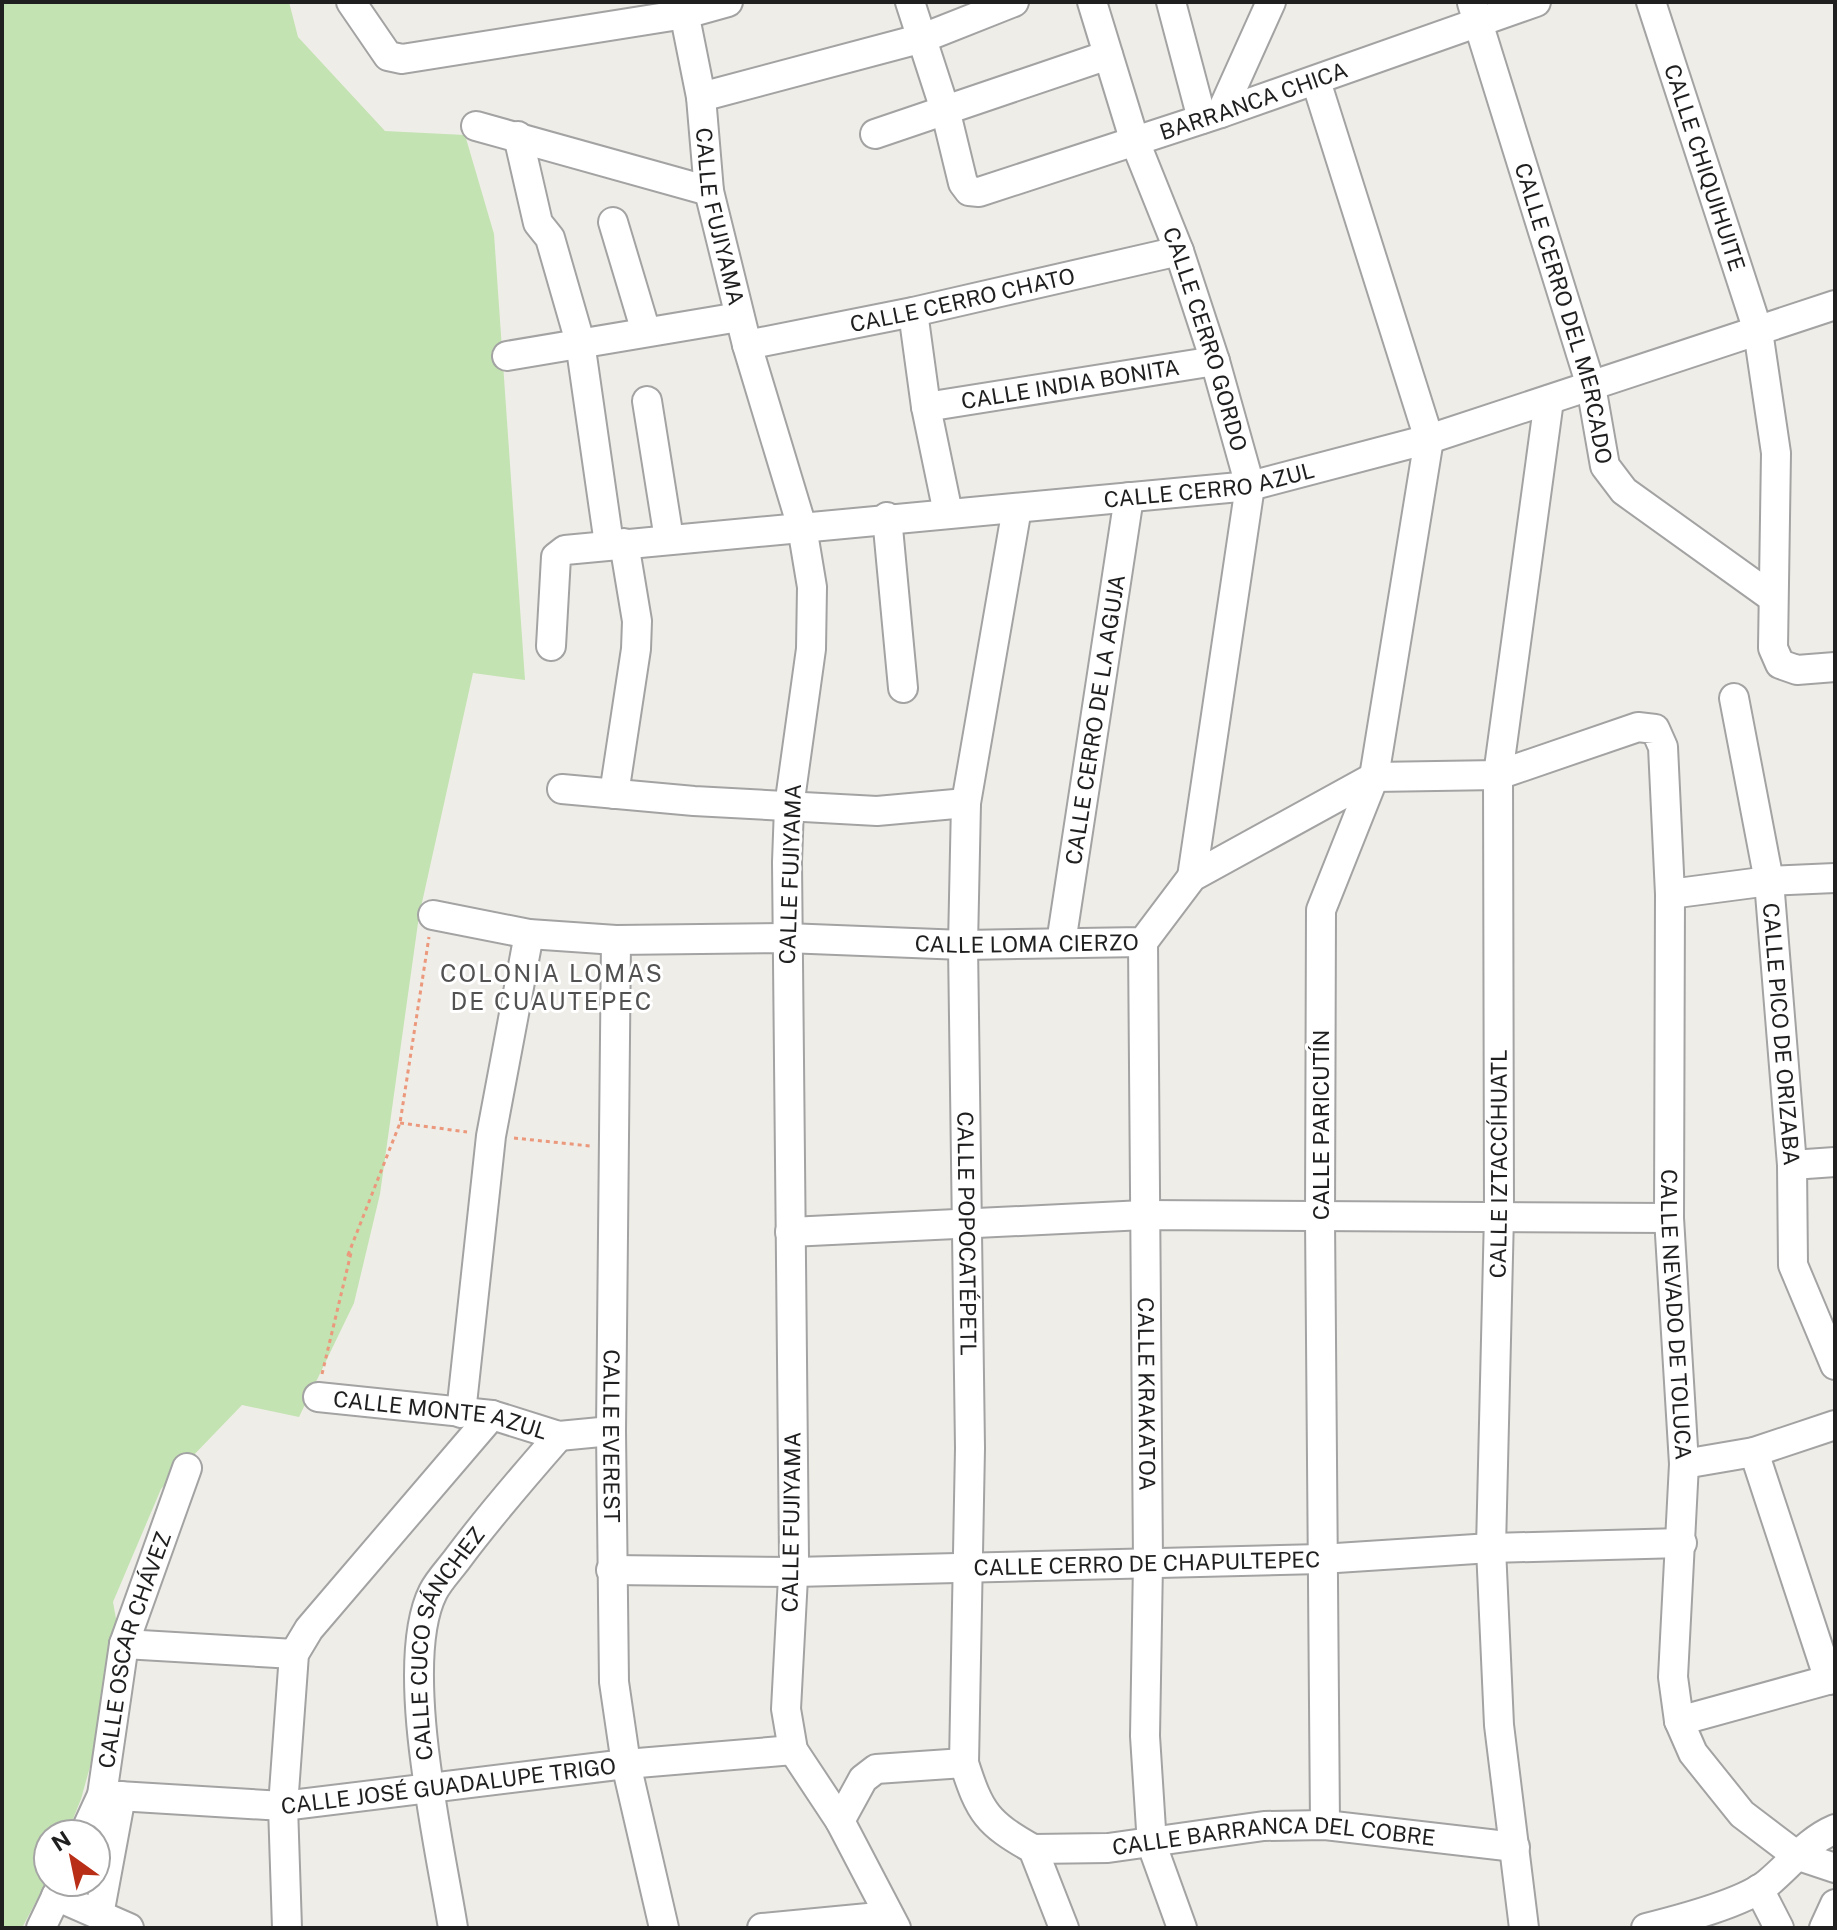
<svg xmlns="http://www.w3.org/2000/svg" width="1837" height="1930" font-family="'Public Sans',sans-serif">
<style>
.grass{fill:#c3e3b2}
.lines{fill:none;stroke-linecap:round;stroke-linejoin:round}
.minor-casing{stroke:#a3a3a3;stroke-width:32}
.path{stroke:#eb987c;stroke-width:3;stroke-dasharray:4 4;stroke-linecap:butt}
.minor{stroke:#fff;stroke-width:28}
.labels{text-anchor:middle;stroke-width:6;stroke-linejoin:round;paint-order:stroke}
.street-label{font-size:22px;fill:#1f1f1f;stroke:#fff}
.neighbourhood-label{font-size:24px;letter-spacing:2px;fill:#525252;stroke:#fff}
</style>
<rect width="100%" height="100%" fill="#efede7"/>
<path class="grass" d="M2 2H289L298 37 385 131 465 135 494 234 525 680 473 673 419 916 380 1194 354 1303 299 1417 242 1405 161 1489 113 1602 122 1652 81 1799 67 1834H48V1879L22 1928H2Z"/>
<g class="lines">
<defs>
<g id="minor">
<path d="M351 2 388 56 402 59 685 14 728 2"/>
<path id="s1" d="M682 2 701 97 709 191 747 345 802 527 812 587 811 649 789 807 787 862 794 1558 786 1709 793 1750 840 1821 896 1928"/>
<path id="s2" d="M910 2 946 113 963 183 969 191 979 192 1221 113 1536 2"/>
<path id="s3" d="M1092 2 1134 139 1179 251 1215 361 1250 486 1192 877"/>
<path d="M1171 2 1202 119"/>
<path id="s4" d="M1651 2 1758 331 1776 453 1773 648 1780 664 1797 670 1835 667"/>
<path id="s5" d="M1472 3 1591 386 1605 466 1624 491 1773 598"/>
<path d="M1316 81 1429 439 1374 777 1321 910 1320 1218 1325 1825"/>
<path d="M701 97 923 38 1014 2"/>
<path d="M1221 113 1271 2"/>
<path d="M476 126 709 191"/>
<path d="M875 134 1108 55"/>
<path d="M518 136 538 223 550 238 580 342 609 544"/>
<path d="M613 222 646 332"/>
<path d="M913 312 926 407 948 513"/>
<path id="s6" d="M747 345 913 312 1179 251"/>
<path d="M507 356 739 317"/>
<path d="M647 401 669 539"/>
<path id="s7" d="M926 407 1215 361"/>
<path id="s8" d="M1017 508 966 803 963 945 970 1448 964 1763C980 1813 987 1823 1033 1849L1064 1928"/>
<path d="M887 517 903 688"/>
<path id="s9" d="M551 646 556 557 565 550 1250 486 1429 439 1835 305"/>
<path id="s10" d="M1734 698 1769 881 1792 1165 1793 1265 1835 1365"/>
<path d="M562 789 694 801 877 811 966 803"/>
<path d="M614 794 636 649 637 621 624 543"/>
<path d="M1670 894 1769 881 1835 878"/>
<path id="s11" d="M433 915 529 934 616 940 786 938 963 945 1143 942 1192 877 1374 777 1498 775 1638 727 1655 729 1663 747 1670 894 1669 1218 1684 1464 1673 1677 1679 1721 1693 1753 1742 1814 1796 1855 1835 1868"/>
<path id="s12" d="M616 940 611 1431 614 1682 626 1764 664 1928"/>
<path id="s13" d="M1143 942 1148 1563 1145 1736 1152 1845 1182 1928"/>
<path id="s14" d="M1061 943 1129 497"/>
<path d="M1792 1165 1835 1162"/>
<path d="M790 1232 1144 1215 1669 1218"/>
<path id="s15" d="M318 1397 492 1415 559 1436 611 1431"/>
<path d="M461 1413 491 1136 529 934"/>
<path d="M1754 1452 1829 1680"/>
<path d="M1684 1464 1754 1452 1835 1425"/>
<path id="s16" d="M611 1570 794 1572 1321 1559 1491 1548 1682 1543"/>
<path d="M124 1644 294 1654"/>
<path d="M1679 1721 1835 1678"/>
<path id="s17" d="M102 1795 283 1806 626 1764 793 1750"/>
<path d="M840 1821 863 1779 876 1769 964 1763"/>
<path id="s18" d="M84 1834 102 1795 124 1644 187 1468"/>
<path id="s19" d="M1033 1849 1108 1848 1264 1826 1325 1825 1515 1847"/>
<path d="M1759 1889 1779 1928"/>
<path d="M56 1896 129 1928"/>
<path d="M99 1915 121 1796"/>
<path d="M41 1928 63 1882"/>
<path d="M287 1928 283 1806 294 1654 309 1629 492 1415"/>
<path id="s20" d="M453 1928C440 1846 397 1664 433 1592 439 1580 450 1569 458 1558 490 1515 524 1476 559 1436"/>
<path d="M762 1928 889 1916"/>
<path id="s21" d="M1524 1928 1499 1725 1491 1548 1499 1215 1498 775 1549 400"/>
<path d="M1646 1928C1678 1920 1744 1903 1768 1883 1791 1864 1807 1841 1835 1829"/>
<path d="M1824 1928 1835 1904"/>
</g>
</defs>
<use href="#minor" class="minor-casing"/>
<path class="path" d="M400 1123 467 1132
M514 1138 590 1146
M322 1374 351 1253 348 1255 400 1123 429 937"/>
<use href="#minor" class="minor"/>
</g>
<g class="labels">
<g class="street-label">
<text dy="8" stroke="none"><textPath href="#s2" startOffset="498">BARRANCA CHICA</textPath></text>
<text dy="8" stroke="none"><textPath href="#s4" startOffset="174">CALLE CHIQUIHUITE</textPath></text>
<text dy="8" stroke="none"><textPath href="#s1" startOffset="218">CALLE FUJIYAMA</textPath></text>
<text dy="8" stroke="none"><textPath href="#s6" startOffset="220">CALLE CERRO CHATO</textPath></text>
<text dy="8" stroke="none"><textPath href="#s5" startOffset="324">CALLE CERRO DEL MERCADO</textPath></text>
<text dy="8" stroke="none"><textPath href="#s3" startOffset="356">CALLE CERRO GORDO</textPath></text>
<text dy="8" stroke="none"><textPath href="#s7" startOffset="146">CALLE INDIA BONITA</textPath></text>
<text dy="8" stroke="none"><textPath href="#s9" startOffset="748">CALLE CERRO AZUL</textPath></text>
<text dy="8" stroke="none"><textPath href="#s14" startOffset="226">CALLE CERRO DE LA AGUJA</textPath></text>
<text transform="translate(790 874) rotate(-88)" y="8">CALLE FUJIYAMA</text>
<text dy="8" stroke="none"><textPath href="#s11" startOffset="596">CALLE LOMA CIERZO</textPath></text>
<text dy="8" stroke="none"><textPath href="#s10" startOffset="340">CALLE PICO DE ORIZABA</textPath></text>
<text transform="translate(1321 1125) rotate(-90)" y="8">CALLE PARICUTÍN</text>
<text dy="8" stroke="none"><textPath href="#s21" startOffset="766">CALLE IZTACCÍHUATL</textPath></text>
<text dy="8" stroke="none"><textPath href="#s8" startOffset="730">CALLE POPOCATÉPETL</textPath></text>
<text dy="8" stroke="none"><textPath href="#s11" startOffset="1878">CALLE NEVADO DE TOLUCA</textPath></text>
<text dy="8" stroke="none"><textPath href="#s13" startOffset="452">CALLE KRAKATOA</textPath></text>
<text dy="8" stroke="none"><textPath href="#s15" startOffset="124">CALLE MONTE AZUL</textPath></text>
<text dy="8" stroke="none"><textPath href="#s12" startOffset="496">CALLE EVEREST</textPath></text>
<text transform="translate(791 1522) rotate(-89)" y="8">CALLE FUJIYAMA</text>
<text dy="8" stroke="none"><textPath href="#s16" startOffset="536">CALLE CERRO DE CHAPULTEPEC</textPath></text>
<text dy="8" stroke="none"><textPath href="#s20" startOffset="294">CALLE CUCO SÁNCHEZ</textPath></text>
<text dy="8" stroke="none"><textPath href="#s18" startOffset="192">CALLE OSCAR CHÁVEZ</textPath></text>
<text dy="8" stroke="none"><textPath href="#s17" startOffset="348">CALLE JOSÉ GUADALUPE TRIGO</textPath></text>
<text dy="8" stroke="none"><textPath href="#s19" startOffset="242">CALLE BARRANCA DEL COBRE</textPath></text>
</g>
<g class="neighbourhood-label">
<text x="552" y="982">COLONIA LOMAS<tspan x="552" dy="28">DE CUAUTEPEC</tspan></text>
</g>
</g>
<rect width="1837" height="1930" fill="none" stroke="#1f1f1f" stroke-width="8"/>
<g transform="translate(72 1858) rotate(327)"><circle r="38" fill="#ffffff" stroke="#a5a5a5" stroke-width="2"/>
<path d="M0-6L14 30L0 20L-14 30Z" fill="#b92e16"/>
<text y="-12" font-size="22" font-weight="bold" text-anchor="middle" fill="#1f1f1f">N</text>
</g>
</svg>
